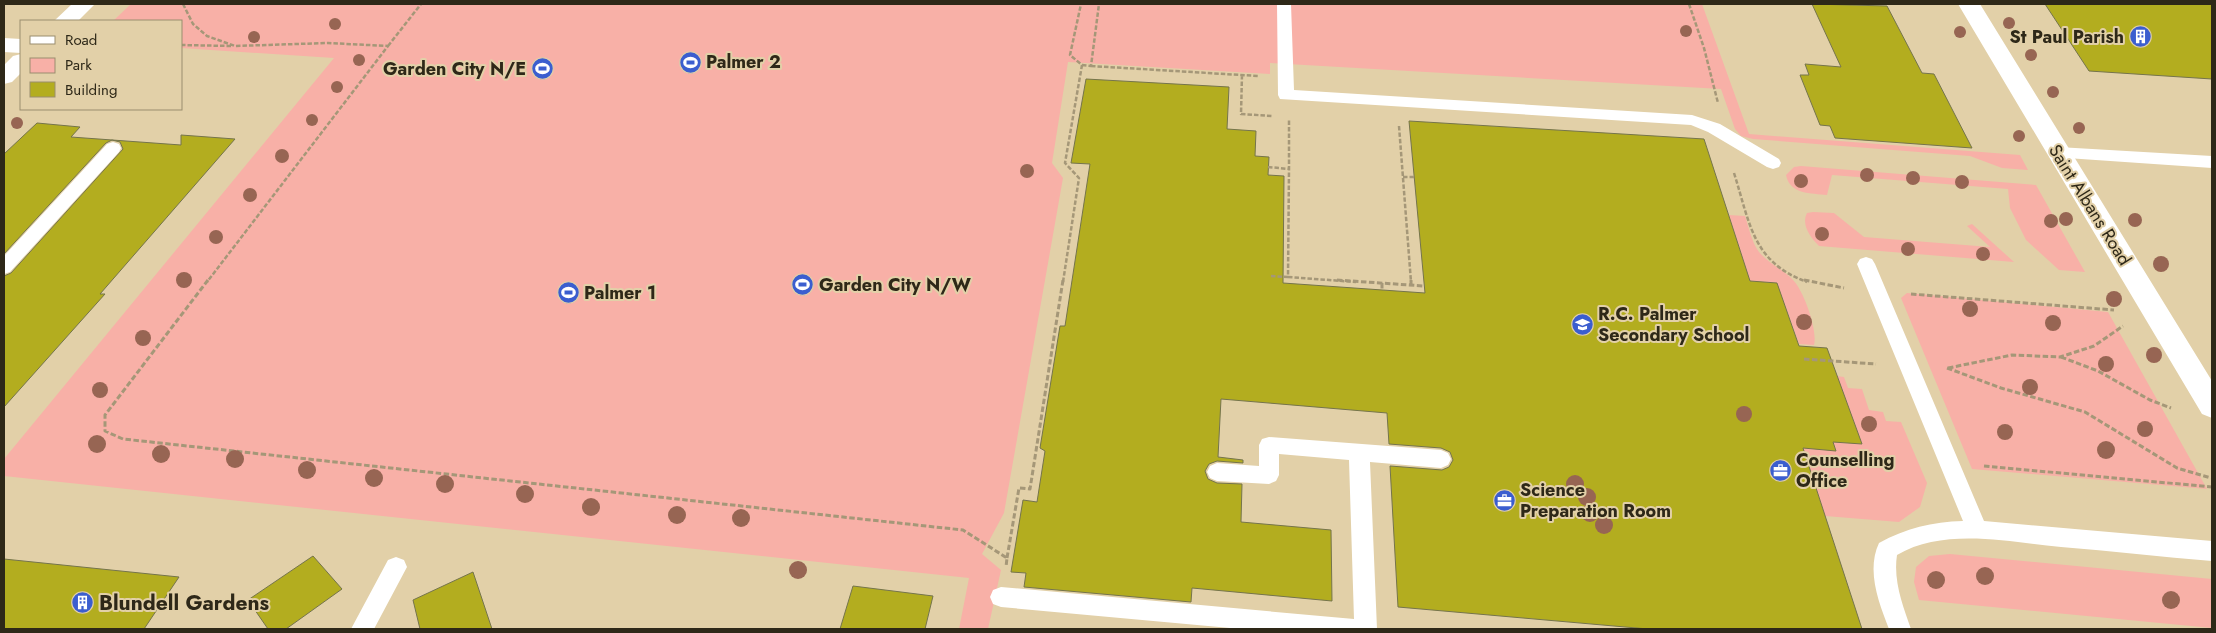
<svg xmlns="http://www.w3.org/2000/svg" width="2216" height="633" font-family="Jost,sans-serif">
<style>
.green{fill:#f8b0a7}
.building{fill:#b3ad1f;stroke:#75744c}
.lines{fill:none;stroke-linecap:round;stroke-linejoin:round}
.path-far1{stroke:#a59778;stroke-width:2.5;stroke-dasharray:4.5 2;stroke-linecap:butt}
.path{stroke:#a59778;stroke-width:3;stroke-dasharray:5.5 2.5;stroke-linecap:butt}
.service{fill:#fff;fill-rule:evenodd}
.minor{fill:#fff;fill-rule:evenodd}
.tertiary{fill:#fff;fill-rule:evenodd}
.tree{fill:#976553}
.labels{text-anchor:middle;stroke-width:4;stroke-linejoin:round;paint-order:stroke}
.poi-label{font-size:18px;font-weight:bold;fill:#2e2818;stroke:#e2d0a8;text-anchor:start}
.street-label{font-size:18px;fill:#2e2818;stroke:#e2d0a8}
.near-poi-label{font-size:21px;font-weight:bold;fill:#2e2818;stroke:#e2d0a8;text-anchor:start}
</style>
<rect width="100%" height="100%" fill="#e2d0a8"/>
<path class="green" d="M131 4H1702L1749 134 2020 155 2028 170 2002 168 1970 156 1753 139 1741 136 1735 129 1721 89 1270 63V74L1068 62 1052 163 1063 178 1004 513 982 554 1001 570 988 629H959L969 578 4 476V459L334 58 181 48V21H113Z
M1801 166 2036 185 2085 272 2059 270 2026 240 2010 208 2008 189 1832 175 1827 195C1811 193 1790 195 1786 175L1794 167Z
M1813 212 1834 213 1864 237 1990 247 1967 226 1972 224 2014 262 1819 246C1810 237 1801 225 1807 213Z
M1729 215 1745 216C1749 228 1752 243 1759 252 1769 264 1783 269 1793 280 1804 291 1818 331 1814 345L1799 344 1777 283 1750 281Z
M1907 293 2108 312 2207 489 1972 469 1901 298Z
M1837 376 1844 377 1848 388 1862 389 1869 410 1883 412 1886 421 1901 422 1927 483 1920 507 1899 522 1825 516 1803 448 1836 450 1833 442 1862 444Z
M1950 554 2212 579V628L1919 600 1914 582 1916 567 1929 556Z"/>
<path class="building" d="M1812 4 1887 6 1922 73 1934 74 1972 148 1835 138 1830 126 1820 125 1800 75H1809L1805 64 1841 67Z
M2045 4H2212V79L2089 71Z
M1086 79 1229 87 1227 129 1256 131 1255 156 1269 157 1268 175 1284 176 1283 283 1425 293 1409 121 1704 139 1750 281 1777 283 1799 346 1827 348 1862 444 1833 442 1836 451 1803 448 1862 629H1648L1398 607 1390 466 1442 470 1449 467 1453 460 1450 452 1441 448 1389 444 1387 413 1221 399 1218 457 1243 460V463L1217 461 1209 464 1205 471 1208 479 1217 483 1242 484 1241 522 1331 530 1332 601 1192 588 1191 602 1024 587 1026 573 1011 572 1023 500 1037 502 1045 451 1040 448 1060 326H1065L1090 164 1071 163Z
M37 123 80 127 71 137 181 145V135L235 139 100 294H105L4 407V276L11 273 123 149 120 142 112 140 106 143 4 254V154Z
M313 556 342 589 286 629H268L248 600Z
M4 559 179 577 144 629H4Z
M473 572 492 629H420L413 600Z
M853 586 933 596 925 629H840Z"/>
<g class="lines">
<path class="path-far1" d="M183 4 193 24 207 36 235 46 328 43 388 46 207 282
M1689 4 1704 48 1718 103
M181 45 232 46
M388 46 421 4
M1082 65 1091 66 1099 4
M1091 66 1258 76
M1242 75 1241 114 1272 116
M1399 126 1411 282
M1268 167 1289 169V119
M1734 173C1750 223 1752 262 1807 282
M1403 177H1414
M1271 276 1288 277 1289 169
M1288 277 1356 282
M1063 282 1079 178 1065 163 1082 65 1070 55 1081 4"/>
<path class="path" d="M208 280 105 415V431L123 439 963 530 1007 558 1006 567
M1337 280 1424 286
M1411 280V285
M1804 280 1844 288
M1382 283V290
M1911 294 2114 310
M2061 357 2098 371 2150 400 2171 408
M1804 359 1876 364
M1947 368 2001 388 2085 412 2177 468 2211 478
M1948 368 2012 355 2060 357 2094 346 2123 326
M1984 466 2212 487
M1007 558 1019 488 1030 489 1063 280"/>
<path class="service" d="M1277 4H1291L1294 90 1692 115 1720 124 1779 159 1781 163 1779 167 1773 169 1767 167 1708 132 1691 125 1280 99 1278 95Z
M113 142 119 144 121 148 119 152 10 272 4 274V256L107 144Z
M2058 147 2212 156V168L2052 157 2050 153 2052 149Z
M1866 257 1872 259 1875 264 1984 521 2212 541V561C2162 557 2111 551 2061 547 2009 542 1944 527 1897 555 1893 581 1903 606 1911 629H1889C1879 603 1866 571 1879 543 1906 528 1932 522 1963 521L1857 264 1860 259Z
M1269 437 1441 450 1448 453 1451 459 1448 465 1441 468 1370 462 1377 629H1241L1001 607 993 604 990 597 993 590 1001 587 1354 619 1349 460 1279 454V475L1276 481 1269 484 1217 481 1210 478 1207 472 1210 466 1217 463 1259 466V445L1262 439Z
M396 557 404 560 407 567 374 629H351L388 560Z"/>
<path class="minor" d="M1958 4H1980L2212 381V418L2202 414Z
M4 38 21 39V53L4 52Z"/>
<path class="tertiary" d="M72 4H95L78 21H54Z
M21 54V73L12 82 4 84V65L13 56Z"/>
</g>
<g class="tree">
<circle cx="2009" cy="23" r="6"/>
<circle cx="335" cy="24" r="6"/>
<circle cx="1686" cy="31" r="6"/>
<circle cx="1960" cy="32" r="6"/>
<circle cx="254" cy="37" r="6"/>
<circle cx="2031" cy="55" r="6"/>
<circle cx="359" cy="60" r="6"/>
<circle cx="337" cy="87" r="6"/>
<circle cx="2053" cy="92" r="6"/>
<circle cx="312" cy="120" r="6"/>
<circle cx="17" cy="123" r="6"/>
<circle cx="2079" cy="128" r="6"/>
<circle cx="2019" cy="136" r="6"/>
<circle cx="282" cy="156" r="7"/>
<circle cx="1027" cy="171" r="7"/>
<circle cx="1867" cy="175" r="7"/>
<circle cx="1913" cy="178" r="7"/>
<circle cx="1801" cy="181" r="7"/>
<circle cx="1962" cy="182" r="7"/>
<circle cx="250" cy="195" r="7"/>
<circle cx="2066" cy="219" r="7"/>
<circle cx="2135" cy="220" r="7"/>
<circle cx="2051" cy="221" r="7"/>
<circle cx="1822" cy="234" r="7"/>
<circle cx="216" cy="237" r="7"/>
<circle cx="1908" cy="249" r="7"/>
<circle cx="1983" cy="254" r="7"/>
<circle cx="2161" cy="264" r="8"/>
<circle cx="184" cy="280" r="8"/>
<circle cx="2114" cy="299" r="8"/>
<circle cx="1970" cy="309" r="8"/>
<circle cx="1804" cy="322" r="8"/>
<circle cx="2053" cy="323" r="8"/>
<circle cx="143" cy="338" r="8"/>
<circle cx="2154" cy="355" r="8"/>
<circle cx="2106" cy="364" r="8"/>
<circle cx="2030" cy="387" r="8"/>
<circle cx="100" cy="390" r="8"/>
<circle cx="1744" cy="414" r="8"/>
<circle cx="1869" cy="424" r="8"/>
<circle cx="2145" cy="429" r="8"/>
<circle cx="2005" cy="432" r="8"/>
<circle cx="97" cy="444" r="9"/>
<circle cx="2106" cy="450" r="9"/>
<circle cx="161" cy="454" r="9"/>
<circle cx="235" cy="459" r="9"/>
<circle cx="307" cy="470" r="9"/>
<circle cx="374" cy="478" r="9"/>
<circle cx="445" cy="484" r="9"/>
<circle cx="1575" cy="484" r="9"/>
<circle cx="525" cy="494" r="9"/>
<circle cx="1587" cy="497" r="9"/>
<circle cx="591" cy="507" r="9"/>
<circle cx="1590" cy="513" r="9"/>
<circle cx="677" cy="515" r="9"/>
<circle cx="741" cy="518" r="9"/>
<circle cx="1604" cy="525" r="9"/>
<circle cx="798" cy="570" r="9"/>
<circle cx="1985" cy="576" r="9"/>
<circle cx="1936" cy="580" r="9"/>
<circle cx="2171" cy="600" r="9"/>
</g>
<defs>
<symbol id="building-disc" viewBox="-11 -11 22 22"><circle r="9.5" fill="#3b5ecf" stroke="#e2d0a8"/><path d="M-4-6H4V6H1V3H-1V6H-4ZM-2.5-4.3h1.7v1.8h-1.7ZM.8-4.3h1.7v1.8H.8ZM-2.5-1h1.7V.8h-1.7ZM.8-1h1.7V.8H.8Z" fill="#fff"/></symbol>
<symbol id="stadium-disc" viewBox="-11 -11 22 22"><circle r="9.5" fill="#3b5ecf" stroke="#e2d0a8"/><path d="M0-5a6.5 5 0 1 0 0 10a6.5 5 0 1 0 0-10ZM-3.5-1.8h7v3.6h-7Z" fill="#fff"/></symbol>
<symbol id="school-disc" viewBox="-11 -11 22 22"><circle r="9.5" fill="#3b5ecf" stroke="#e2d0a8"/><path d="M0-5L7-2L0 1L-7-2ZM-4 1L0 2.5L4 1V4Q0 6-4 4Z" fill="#fff"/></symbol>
<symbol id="office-disc" viewBox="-11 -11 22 22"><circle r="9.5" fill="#3b5ecf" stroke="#e2d0a8"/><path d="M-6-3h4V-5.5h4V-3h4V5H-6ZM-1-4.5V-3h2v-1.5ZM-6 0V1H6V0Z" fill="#fff"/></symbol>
</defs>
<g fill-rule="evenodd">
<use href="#building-disc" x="2128" y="24" width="25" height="25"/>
<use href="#stadium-disc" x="678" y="50" width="25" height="25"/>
<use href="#stadium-disc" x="530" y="56" width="25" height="25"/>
<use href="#stadium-disc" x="790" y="272" width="25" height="25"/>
<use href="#stadium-disc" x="556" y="280" width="25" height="25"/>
<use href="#school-disc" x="1570" y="312" width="25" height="25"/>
<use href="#office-disc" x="1768" y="458" width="25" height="25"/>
<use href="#office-disc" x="1492" y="488" width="25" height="25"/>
<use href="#building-disc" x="70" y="590" width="25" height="25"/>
</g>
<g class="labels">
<g class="poi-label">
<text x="2124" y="43" text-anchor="end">St Paul Parish</text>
<text x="706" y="68">Palmer 2</text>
<text x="526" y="75" text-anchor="end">Garden City N/E</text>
<text x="819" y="291">Garden City N/W</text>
<text x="584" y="299">Palmer 1</text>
<text x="1598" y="320">R.C. Palmer<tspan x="1598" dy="21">Secondary School</tspan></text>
<text x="1796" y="466">Counselling<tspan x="1796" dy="21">Office</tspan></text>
<text x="1520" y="496">Science<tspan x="1520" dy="21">Preparation Room</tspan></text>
</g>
<g class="street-label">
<text transform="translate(2090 205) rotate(58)" y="6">Saint Albans Road</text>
</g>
<g class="near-poi-label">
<text x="99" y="610">Blundell Gardens</text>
</g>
</g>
<rect width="2216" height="633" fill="none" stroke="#2e2818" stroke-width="10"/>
<rect x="20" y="20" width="162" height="90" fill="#e2d0a8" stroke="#9a8d6e"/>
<rect x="30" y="36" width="25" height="8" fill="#ffffff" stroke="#9a8d6e"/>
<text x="65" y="45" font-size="15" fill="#2e2818">Road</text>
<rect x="30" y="58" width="25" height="15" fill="#f8b0a7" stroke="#9a8d6e"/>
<text x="65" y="70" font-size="15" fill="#2e2818">Park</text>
<rect x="30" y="82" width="25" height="15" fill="#b3ad1f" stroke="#9a8d6e"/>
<text x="65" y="95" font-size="15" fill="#2e2818">Building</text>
</svg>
